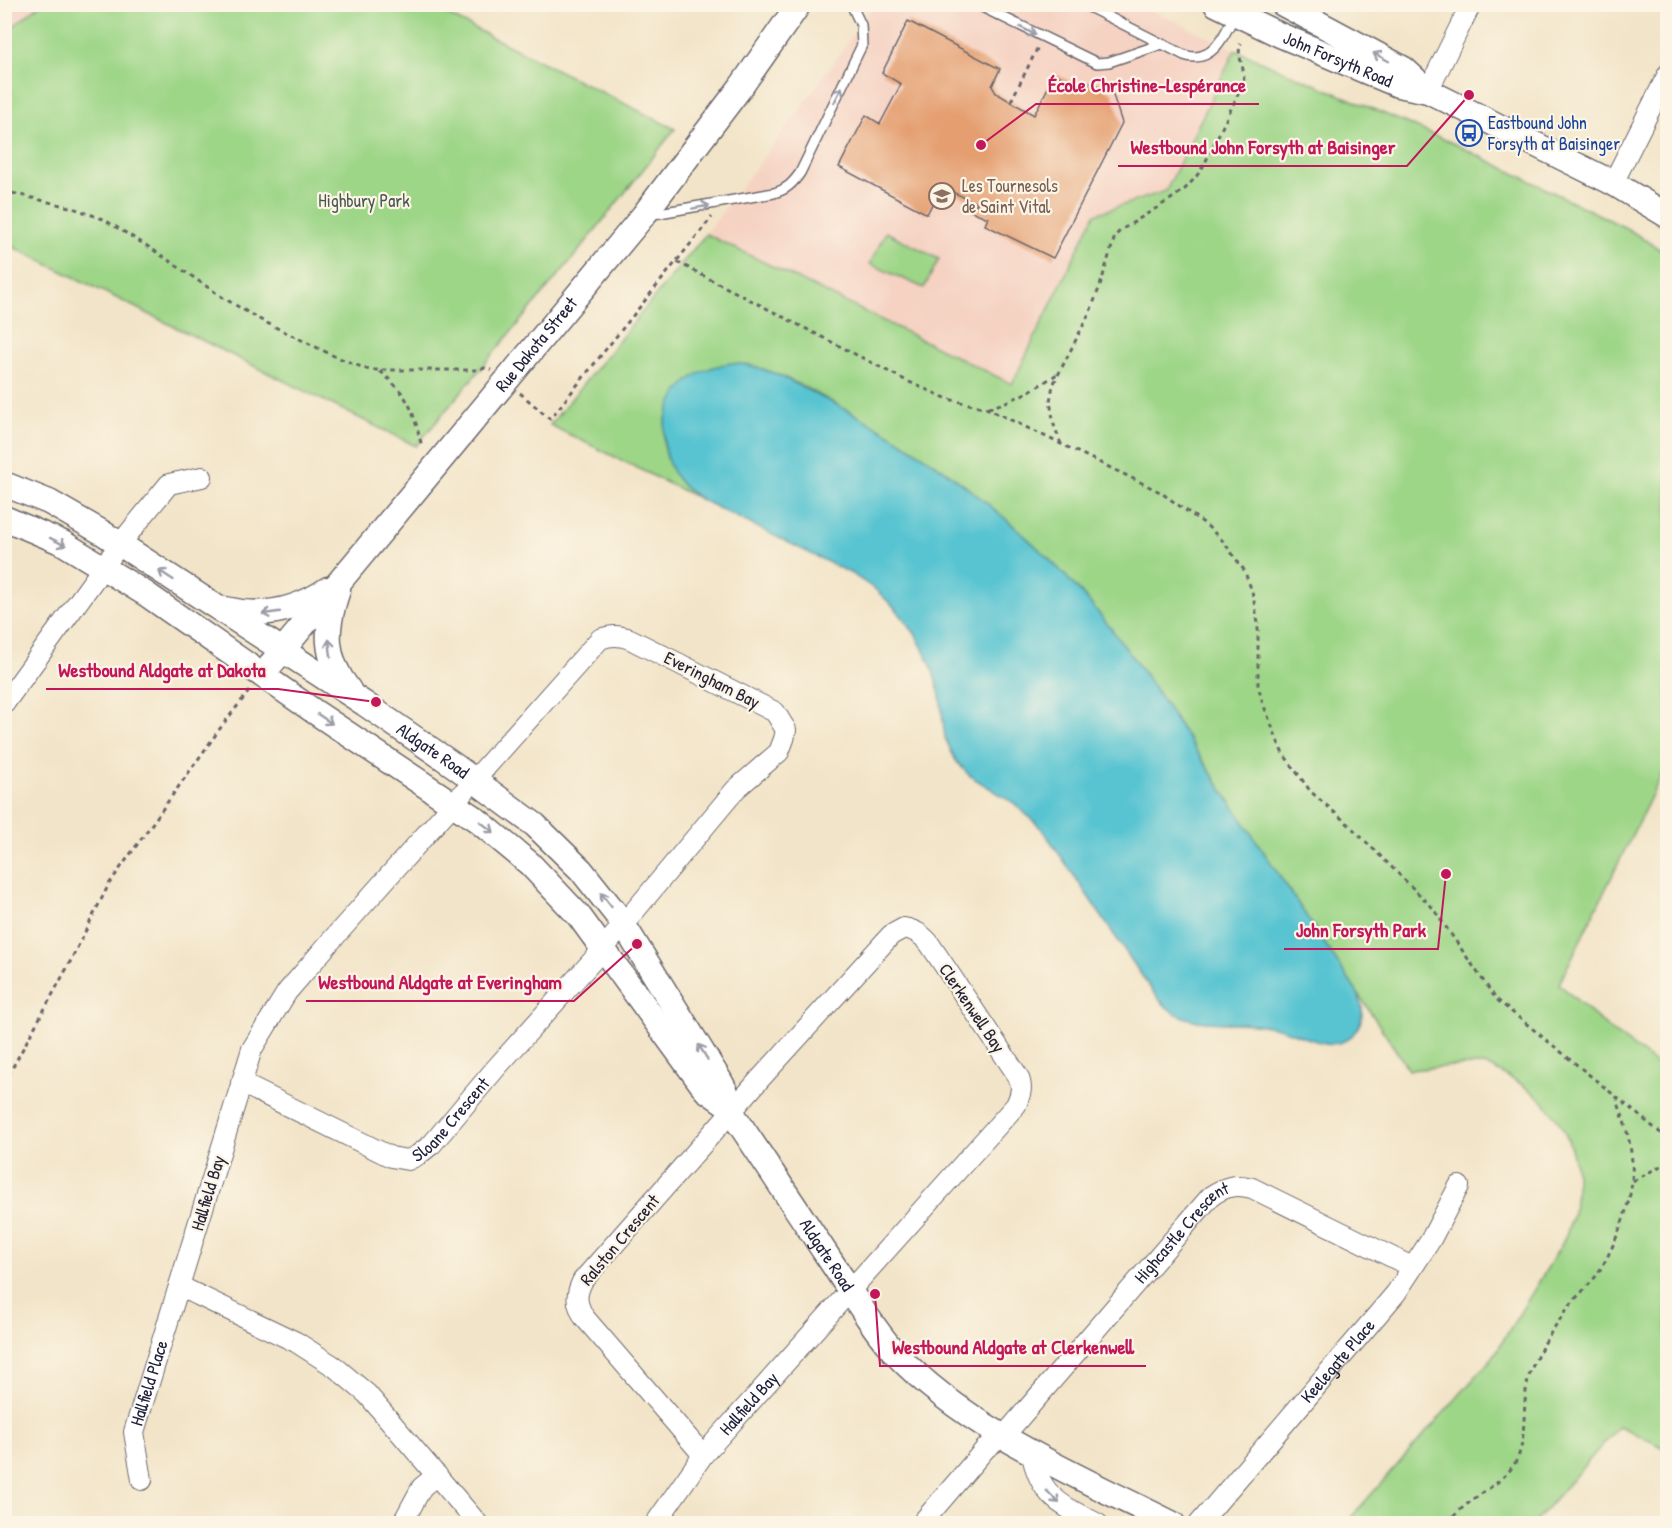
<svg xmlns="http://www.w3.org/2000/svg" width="1672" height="1528" font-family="'Patrick Hand',sans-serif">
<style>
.built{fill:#f5d2c2}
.green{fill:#9ed688;stroke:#607c62;stroke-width:1.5}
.water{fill:#58c4d1;stroke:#3d7386;stroke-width:1.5}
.building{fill:#e49e6f}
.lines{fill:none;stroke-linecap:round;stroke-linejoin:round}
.service-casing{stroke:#6b666c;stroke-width:12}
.minor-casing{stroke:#6b666c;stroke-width:22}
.tertiary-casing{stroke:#6b666c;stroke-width:27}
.path{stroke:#6b666c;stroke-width:3;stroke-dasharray:4.5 4.5;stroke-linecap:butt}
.service{stroke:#fff;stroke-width:9}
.minor{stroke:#fff;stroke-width:20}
.tertiary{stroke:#fff;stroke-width:24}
.oneway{stroke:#9c9ca7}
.labels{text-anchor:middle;stroke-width:4.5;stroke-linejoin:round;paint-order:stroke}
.street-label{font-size:18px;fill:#22223b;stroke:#fcf5e5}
.transit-label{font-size:18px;fill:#164399;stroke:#fcf5e5;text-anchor:start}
.education-label{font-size:18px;fill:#785e54;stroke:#fcf5e5;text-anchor:start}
.park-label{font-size:18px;fill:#475852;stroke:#fcf5e5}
.leader{fill:none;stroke:#c2185b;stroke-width:2}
.callout-dot{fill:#c2185b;stroke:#fcf5e5;stroke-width:2}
.callout-label{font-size:20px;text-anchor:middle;font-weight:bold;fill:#c2185b;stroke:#fcf5e5;stroke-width:4.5;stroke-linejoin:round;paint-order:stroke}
</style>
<rect width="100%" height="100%" fill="#fcf5e5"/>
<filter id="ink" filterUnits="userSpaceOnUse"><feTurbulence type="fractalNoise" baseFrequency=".0167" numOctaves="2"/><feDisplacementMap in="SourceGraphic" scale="12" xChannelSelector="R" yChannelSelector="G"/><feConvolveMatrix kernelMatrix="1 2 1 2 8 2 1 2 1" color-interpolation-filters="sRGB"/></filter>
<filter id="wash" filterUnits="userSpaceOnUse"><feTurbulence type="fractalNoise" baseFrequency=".008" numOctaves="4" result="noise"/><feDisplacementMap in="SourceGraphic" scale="24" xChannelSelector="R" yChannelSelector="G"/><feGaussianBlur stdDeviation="1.35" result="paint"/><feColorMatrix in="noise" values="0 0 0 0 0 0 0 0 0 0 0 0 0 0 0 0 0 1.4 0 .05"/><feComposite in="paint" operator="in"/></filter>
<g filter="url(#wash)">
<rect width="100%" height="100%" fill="#f2e4c8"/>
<path class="built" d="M5 5H41L5 33Z
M874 5H1142L1235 50 1166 191 1095 215 1012 384 706 234 802 107Z"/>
<path class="green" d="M41 4 428 5 675 129 578 252 416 446 5 243V33Z
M1235 50 1455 144 1628 229 1667 254V764L1559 984 1608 1028 1667 1072V1449L1619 1426 1534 1523H1346L1493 1357 1562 1244C1593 1179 1573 1109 1507 1076 1501 1073 1494 1068 1487 1066 1476 1062 1424 1069 1409 1070L1153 686C1131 656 1109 625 1084 596 1018 522 939 463 853 414 820 395 783 373 746 364L673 400 665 422 664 446 684 487 704 501 550 425 706 234 1012 384 1095 214 1166 191Z
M886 232 939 259 924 288 870 264Z"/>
<path class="water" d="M730 363C763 364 790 381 819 396 919 444 1010 513 1084 596 1109 624 1131 655 1153 686L1357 992C1362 1004 1365 1015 1358 1027 1343 1055 1315 1041 1293 1033 1285 1030 1276 1027 1267 1026 1234 1018 1198 1031 1169 1009 1163 1004 1158 998 1153 992L1043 830 1014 803 970 776 956 761 945 738 940 695 931 665 916 635 896 609 876 590 852 574 704 501C693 495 683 488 676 477 654 445 663 397 696 375 706 368 718 366 730 363Z"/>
<g id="blocks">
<path class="building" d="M908 21 1000 69 992 86 996 93 1034 115 1055 74 1085 89 1089 82 1112 92 1122 123 1053 258 985 225 988 218 971 211 977 203 941 187 927 214 839 167 866 115 880 124 901 84 882 73Z"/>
</g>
</g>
<g filter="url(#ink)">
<use href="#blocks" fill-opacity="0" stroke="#6b666c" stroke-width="1.5"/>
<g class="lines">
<defs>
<path id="service" d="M976 4 1097 63 1109 62 1162 44
M1083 4 1184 55C1212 65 1225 35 1235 14
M648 215 774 193C786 190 793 183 800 173L862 45 861 25 851 4"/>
<g id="minor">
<path d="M1428 91 1471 4"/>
<path d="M1613 183 1668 74"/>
<path d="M4 704 120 544 169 484 202 477"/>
<path id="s1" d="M241 1083 391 1157 408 1160 418 1155 432 1144 496 1068 603 949 736 789 779 752 784 739 786 730 775 712 767 708 630 639C619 635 611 635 600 639L330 942 287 992 252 1049 179 1286 296 1342 335 1367 367 1394 478 1524"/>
<path d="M1031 1451C1040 1497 1059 1504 1098 1524"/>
<path id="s2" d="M142 1480 134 1432 179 1286"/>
<path d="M402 1524 422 1487 437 1475"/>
<path id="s3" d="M655 1524 703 1455 1016 1105C1021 1094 1023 1087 1018 1076L929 943C921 934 915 930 904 928L891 935 760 1079 583 1280C575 1295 576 1303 584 1317L703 1455"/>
<path id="s4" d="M921 1524 986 1448 1004 1436 1211 1196C1226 1186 1235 1184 1252 1188L1412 1267"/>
<path id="s5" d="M1199 1524 1396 1293 1430 1241 1459 1186"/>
</g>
<g id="tertiary">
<path id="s6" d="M1216 4 1280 35 1398 85 1428 91 1613 183 1668 216"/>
<path d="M1283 4 1404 69 1428 91"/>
<path id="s7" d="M4 484 49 502 103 533 365 704 455 766 535 825 581 870 620 919 719 1079 726 1092V1104"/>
<path id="s8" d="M4 518 63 543 146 594 315 712 477 820 530 864 579 916 706 1090 726 1104C762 1157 797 1210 832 1263 852 1293 871 1326 895 1353 967 1430 1080 1477 1173 1524"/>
<path d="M338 590C325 628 323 657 349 690"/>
<path d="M225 609C262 618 296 611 328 589"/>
<path id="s9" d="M272 663 643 216 740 88 799 4"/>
</g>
</defs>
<use href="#service" class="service-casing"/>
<use href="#minor" class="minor-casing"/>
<use href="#tertiary" class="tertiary-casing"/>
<path class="path" d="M1011 101 1038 47
M4 191 73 208 103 219 152 249 222 297 259 319 334 356 369 370H478L485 368 491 370
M677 262 907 381 948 399 986 408 1140 482 1160 492 1205 524 1223 541 1244 570 1252 591 1258 623V685L1262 701 1282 752 1311 792 1348 824 1432 907 1496 999 1668 1139
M380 371C411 398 412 408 422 447
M520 393 550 419 712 217
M988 408C1014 401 1036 388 1057 374
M1061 444 1054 425 1050 401 1053 385 1090 312 1100 286 1115 236 1121 230 1171 199 1185 189 1196 177 1204 165 1243 84C1247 68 1235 56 1241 43
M4 1083 67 968 109 884 224 723 250 690
M1633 1181 1668 1162
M1448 1524C1465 1498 1500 1488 1515 1463 1529 1440 1520 1397 1531 1370 1541 1346 1556 1324 1571 1304 1578 1295 1586 1288 1593 1280 1610 1259 1631 1207 1632 1179 1634 1152 1626 1125 1617 1100"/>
<use href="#service" class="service"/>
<use href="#minor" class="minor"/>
<use href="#tertiary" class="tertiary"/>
</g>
<defs><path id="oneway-shaft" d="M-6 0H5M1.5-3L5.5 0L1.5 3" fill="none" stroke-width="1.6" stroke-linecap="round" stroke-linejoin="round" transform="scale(1.5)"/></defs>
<g class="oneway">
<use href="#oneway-shaft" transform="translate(1028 31) rotate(27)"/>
<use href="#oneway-shaft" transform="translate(1381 57) rotate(-152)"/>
<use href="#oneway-shaft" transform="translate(838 95) rotate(-64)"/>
<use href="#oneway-shaft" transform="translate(701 207) rotate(-10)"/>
<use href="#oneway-shaft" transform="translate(58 542) rotate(27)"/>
<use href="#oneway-shaft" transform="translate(166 575) rotate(-147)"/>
<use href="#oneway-shaft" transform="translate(271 613) rotate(172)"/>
<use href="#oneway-shaft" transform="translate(330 648) rotate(-97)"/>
<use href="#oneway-shaft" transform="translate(325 719) rotate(34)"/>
<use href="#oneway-shaft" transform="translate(487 827) rotate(38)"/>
<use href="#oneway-shaft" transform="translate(606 900) rotate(-128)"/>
<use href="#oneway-shaft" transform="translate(703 1052) rotate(-121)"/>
<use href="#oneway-shaft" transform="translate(1053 1497) rotate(45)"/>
</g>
</g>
<defs>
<symbol id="bus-ring" viewBox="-11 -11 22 22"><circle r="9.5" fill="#fcf5e5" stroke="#1a4fb4" stroke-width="1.5"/><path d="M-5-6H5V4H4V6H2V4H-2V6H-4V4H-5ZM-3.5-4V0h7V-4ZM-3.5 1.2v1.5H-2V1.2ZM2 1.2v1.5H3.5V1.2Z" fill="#1a4fb4"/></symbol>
<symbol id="school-ring" viewBox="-11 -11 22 22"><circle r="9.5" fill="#fcf5e5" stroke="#8d6e63" stroke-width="1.5"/><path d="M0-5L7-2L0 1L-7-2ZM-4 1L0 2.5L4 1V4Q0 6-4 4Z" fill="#8d6e63"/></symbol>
</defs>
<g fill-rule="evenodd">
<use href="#bus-ring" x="1454" y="118" width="30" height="30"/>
<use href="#school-ring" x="927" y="181" width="30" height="30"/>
</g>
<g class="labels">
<g class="street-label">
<text dy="6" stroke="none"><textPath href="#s6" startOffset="134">John Forsyth Road</textPath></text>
<text dy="6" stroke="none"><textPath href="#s9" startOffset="414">Rue Dakota Street</textPath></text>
<text transform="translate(712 680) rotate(27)" y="6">Everingham Bay</text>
<text dy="6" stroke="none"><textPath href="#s7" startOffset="506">Aldgate Road</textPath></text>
<text transform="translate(972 1008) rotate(56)" y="6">Clerkenwell Bay</text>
<text dy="6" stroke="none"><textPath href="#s1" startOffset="244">Sloane Crescent</textPath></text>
<text transform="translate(208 1193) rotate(-73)" y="6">Hallfield Bay</text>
<text dy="6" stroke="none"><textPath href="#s4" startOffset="392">Highcastle Crescent</textPath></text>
<text transform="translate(620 1240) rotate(-50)" y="6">Ralston Crescent</text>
<text dy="6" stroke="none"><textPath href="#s8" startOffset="1124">Aldgate Road</textPath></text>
<text dy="6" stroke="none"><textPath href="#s5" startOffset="214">Keelegate Place</textPath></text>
<text dy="6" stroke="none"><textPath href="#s2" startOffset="100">Hallfield Place</textPath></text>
<text dy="6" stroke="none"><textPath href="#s3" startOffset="153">Hallfield Bay</textPath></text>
</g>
<g class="transit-label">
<text x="1488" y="129">Eastbound John<tspan x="1488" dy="21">Forsyth at Baisinger</tspan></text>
</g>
<g class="education-label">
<text x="962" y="192">Les Tournesols<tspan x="962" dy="21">de Saint Vital</tspan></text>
</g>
<g class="park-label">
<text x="364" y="207">Highbury Park</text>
</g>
</g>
<path class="leader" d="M981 145L1036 104H1259M1469 95L1407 166H1118M376 702L278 689H46M1446 874L1438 949H1284M637 944L574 1001H306M875 1294L880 1366H1146"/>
<g class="callout-dot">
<circle cx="981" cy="145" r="6"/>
<circle cx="1469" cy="95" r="6"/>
<circle cx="376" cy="702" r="6"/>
<circle cx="1446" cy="874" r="6"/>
<circle cx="637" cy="944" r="6"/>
<circle cx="875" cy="1294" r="6"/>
</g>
<g class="callout-label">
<text x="1147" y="92">École Christine-Lespérance</text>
<text x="1263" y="154">Westbound John Forsyth at Baisinger</text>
<text x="162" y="677">Westbound Aldgate at Dakota</text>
<text x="1361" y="937">John Forsyth Park</text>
<text x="440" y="989">Westbound Aldgate at Everingham</text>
<text x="1013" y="1354">Westbound Aldgate at Clerkenwell</text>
</g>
<rect width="1672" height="1528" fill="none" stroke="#fcf5e5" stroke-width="24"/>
</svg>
